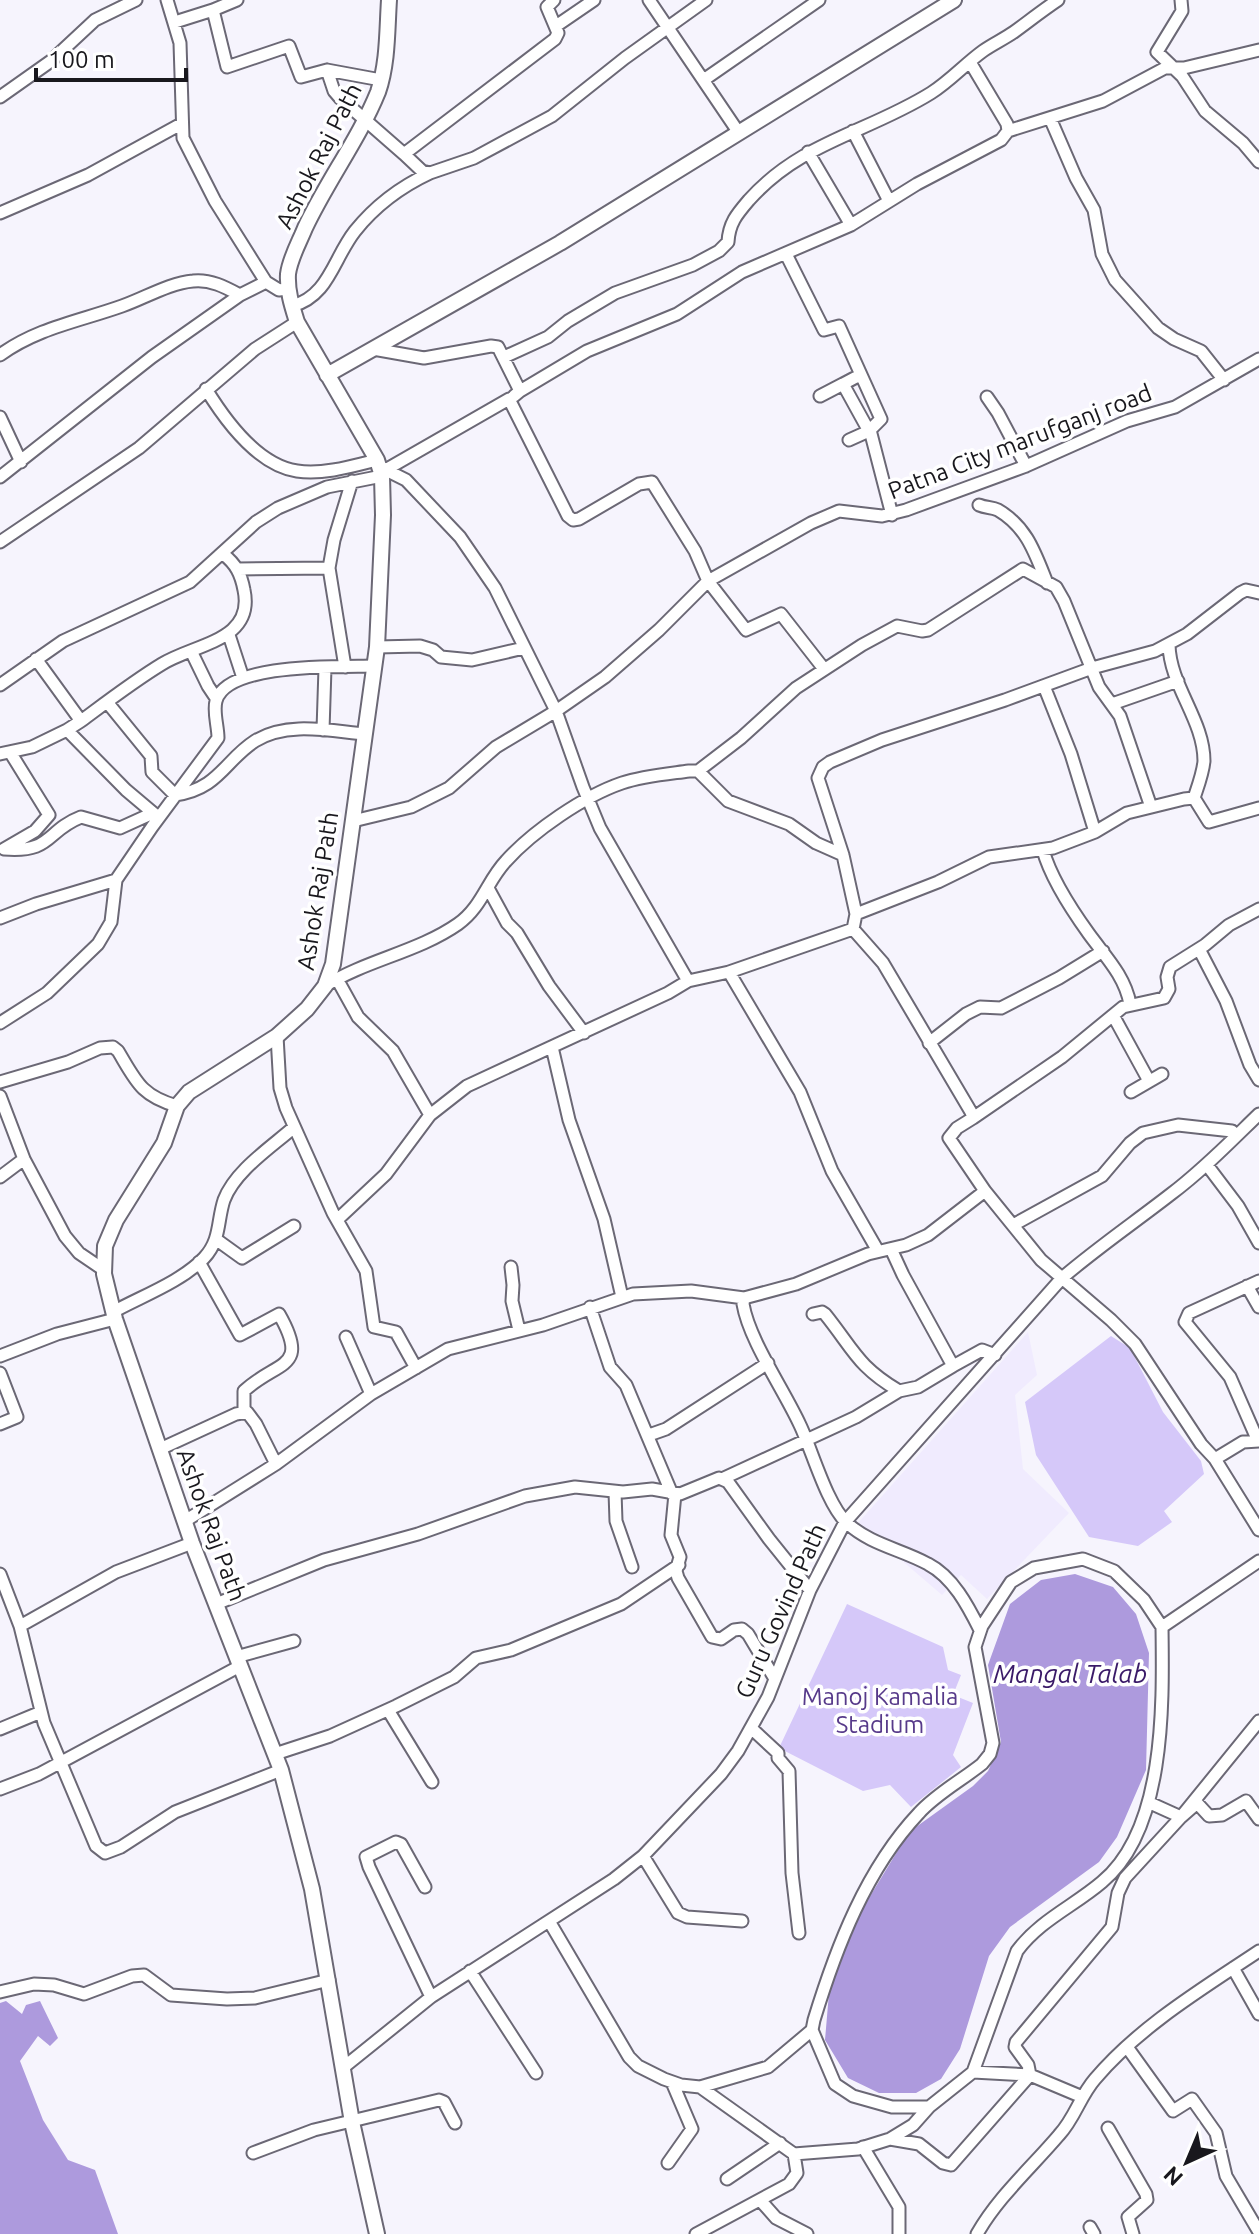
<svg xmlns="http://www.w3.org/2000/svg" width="1259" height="2234" font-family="Ubuntu,sans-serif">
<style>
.built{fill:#f0ebfe}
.green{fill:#d5c8f9}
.water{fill:#ad9add}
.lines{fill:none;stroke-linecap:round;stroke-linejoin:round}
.minor-casing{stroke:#6b6875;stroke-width:15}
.major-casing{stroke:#6b6875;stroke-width:18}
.minor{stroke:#fff;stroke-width:11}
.major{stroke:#fff;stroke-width:14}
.labels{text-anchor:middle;stroke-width:7;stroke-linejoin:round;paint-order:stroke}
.street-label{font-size:24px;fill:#19181d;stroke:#fff}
.park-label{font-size:24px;fill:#573a8a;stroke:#fff}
.water-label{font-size:26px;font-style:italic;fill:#3a1a68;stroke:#fff}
</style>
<rect width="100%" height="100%" fill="#f6f4fd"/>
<path class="built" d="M1028 1332 1037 1375 1015 1395 1023 1469 1069 1513 987 1599 961 1575 942 1595 858 1523Z"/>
<path class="green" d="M1111 1336 1130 1348 1163 1412 1201 1461 1204 1474 1164 1511 1172 1522 1138 1546 1089 1537 1036 1455 1025 1402Z
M847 1604 943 1647 948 1670 961 1675 953 1695 973 1703 953 1755 961 1767 911 1807 890 1785 863 1791 779 1748Z"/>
<path class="water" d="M1075 1574 1113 1587 1136 1614 1149 1653 1146 1770 1117 1837 1099 1862 1010 1927 989 1956 960 2049 941 2079 916 2093H879L848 2078 825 2040 829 1993 858 1916 909 1832 973 1786 988 1771 1001 1742 988 1665 1010 1604 1041 1580Z
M6 2001 22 2014 26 2005 40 2001 58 2038 50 2046 38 2036 20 2061 43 2120 68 2160 95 2170 118 2234H0V2003Z"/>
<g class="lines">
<defs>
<path id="minor" d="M167 0 180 43 183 138 215 201 266 282 279 290 288 289
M649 0 739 133
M1181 0 1182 11 1157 52 1182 76 1205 111 1243 143 1259 162
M213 10 237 0
M175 22 213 10 227 67 289 46 301 77 327 70 381 80
M556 26 594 0
M327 70 334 91 340 98 404 154 555 39 558 33 547 7 554 0
M705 79 819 0
M0 97 51 61 95 20 136 0
M1050 118 1076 178 1094 210 1102 254 1115 280 1158 328 1174 339 1201 351 1224 380
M853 131 889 201
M1008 131 1103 101 1165 68H1184L1259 50
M808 152 851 225
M404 154 422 171 430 173 474 158 552 116 625 58 706 0
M0 213 88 175 181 124
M786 254 824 330 839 326 881 419 870 430 892 515
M292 306C329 296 333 259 355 231 375 206 400 187 430 173
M373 349 424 358 491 346 498 347 520 391 514 396
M0 355C37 328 80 321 122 306 145 298 169 283 193 281 210 279 225 287 240 295
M504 357 548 337 568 321 615 293 693 265 719 251 728 242C729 223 737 214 749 200 802 141 867 133 931 93 950 81 965 64 983 51 993 44 1004 39 1014 32 1029 21 1043 10 1058 0
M860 375 843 384 870 433
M206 389C225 420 258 465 297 471 323 475 353 466 377 460
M520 391 587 351 677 314 742 272 851 225 917 184 1001 140 1008 131 1007 124 970 62
M820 396 843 384
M987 397 998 413 1026 466
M0 417 21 462
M849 440 869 431
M380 467 406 480 460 537 495 588 556 711 583 787 600 828 688 981 729 972 800 1092 832 1171 878 1251
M387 469 509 399 568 516 573 520 579 519 639 484 652 482 695 551 708 581 746 630 781 614 824 669
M0 477 152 357 240 295 266 282
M979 505C986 508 992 507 998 510 1027 527 1035 553 1047 583
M0 542 139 448 255 349 297 322
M329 568 345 667
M238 569 329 568 334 540 352 481
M229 635 243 678
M1169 645C1170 686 1204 720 1204 761 1203 773 1198 786 1194 798
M377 647 420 646 433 650 441 657 472 660 524 648
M191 651 208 686 216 698
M36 659 81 721 67 730 126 790 158 817
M0 685 63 641 190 582 256 522 278 508 327 487 382 476
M107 702 151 756 152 772 175 795C219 789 225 760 255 741 287 721 330 731 365 734
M1112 704 1178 681
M81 721C108 701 134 681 162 664 194 644 255 641 244 590 241 574 236 564 223 554
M323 730 325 668
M0 754 32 747 67 730
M698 771 741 738 796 688 862 645 897 626 922 631 928 630 1023 569 1056 587 1064 601 1099 687 1120 716 1151 807
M353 821 411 807 449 788 496 747 556 711 605 677 659 630 708 581 811 523 839 511 882 516 906 510 1026 466 1127 421 1175 407 1259 359
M1095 832 1127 813 1184 799 1194 798 1209 822 1259 808
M4 849C53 853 45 831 81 817L120 828 153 813
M4 849 35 831 49 815 10 752
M1043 850C1051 879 1071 909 1089 934 1105 956 1125 976 1130 1004
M843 855 818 778 823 767 830 762 882 740 1005 700 1092 668 1155 651 1187 634 1240 593 1246 590 1259 593
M488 888 507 923 517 933 549 986 584 1033
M856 914 938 882 989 857 1053 848 1095 832 1071 754 1044 686
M0 918 36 904 116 880
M1199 949 1226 1001 1250 1065 1259 1080
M729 972 853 929 883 963 971 1112 973 1118 957 1128 949 1138 985 1191
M337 979 358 1017 393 1051 430 1115
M325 986C366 960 418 952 458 924 482 907 487 881 506 861 533 831 584 796 622 783 643 776 667 774 689 771H698L728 801 789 824 816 843 843 855 856 914 853 929
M1114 1017 1149 1081
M0 1023 47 993 98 944 111 922 116 880 152 827 218 738C218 726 213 712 216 701 227 662 341 667 374 666
M277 1036 280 1088 286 1108 333 1213 366 1271 374 1327 396 1332 416 1368
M929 1043 966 1014 980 1007 1001 1008 1059 978 1103 951
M552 1047 569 1120 604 1219 622 1297
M0 1082 68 1062 100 1048 113 1047 118 1051C136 1081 141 1096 177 1106
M1131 1092 1162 1074
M0 1096 24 1159 65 1236 79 1253 104 1270
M973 1118 1062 1057 1123 1007 1164 998 1169 989 1167 977 1170 967 1205 945 1229 925 1259 909
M1207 1165 1238 1206 1259 1243
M0 1177 24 1159
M337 1220 386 1174 430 1115 467 1086 668 993 688 981
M1013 1225 1102 1176 1130 1143 1143 1133 1178 1125 1232 1131
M217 1240 242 1258 294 1226
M199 1262 240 1335 279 1314C311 1370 277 1360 244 1391V1412
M511 1267 513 1285 512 1301 519 1330
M1247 1286 1259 1307
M590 1307 610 1367 626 1385 672 1494
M113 1312C142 1296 181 1282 204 1258 221 1240 217 1221 224 1200 235 1171 270 1148 293 1128
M813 1314 822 1312 825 1314C854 1350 857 1366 899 1391L918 1387 953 1366 903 1275 891 1249
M346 1337 371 1394
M0 1356 57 1334 115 1319
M953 1366 982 1350 995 1355
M0 1373 17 1417 0 1424
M649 1435 666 1429 768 1363
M1258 1441 1230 1377 1185 1322 1189 1313 1259 1281
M160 1449 236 1414 247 1412 256 1424 276 1464
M1215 1459 1243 1442 1259 1441
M724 1478 856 1417 899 1391
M615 1492 616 1521 632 1567
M675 1494 671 1535 680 1557 676 1571 678 1578 712 1637 721 1639 734 1630 742 1629 748 1634 775 1679
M185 1521 276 1464 371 1394 448 1349 543 1325 633 1294 691 1291 744 1298
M192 1543 116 1572 20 1626 44 1723 96 1846 105 1853 121 1847 175 1812 281 1770
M0 1574 20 1626
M216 1604 324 1560 418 1534 525 1496 575 1487 623 1492 652 1489 680 1494 719 1478 728 1482 769 1539 810 1590
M980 1630C968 1606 953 1577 928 1564 901 1549 871 1545 847 1523 827 1505 812 1450 800 1425 784 1390 749 1340 743 1304L744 1298 796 1284 868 1254 906 1245 928 1235 985 1191 1041 1260 1111 1320 1135 1344 1201 1444 1215 1459 1259 1530
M236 1657 294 1641
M388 1710 432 1782
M751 1728 778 1753V1758L789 1771 792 1873 799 1933
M0 1729 41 1712
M275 1754 330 1736 396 1706 454 1677 476 1658 511 1650 621 1604 679 1565
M0 1789 39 1774 240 1666
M1150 1803 1181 1817 1197 1803 1209 1816 1222 1815 1246 1801 1259 1819
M643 1856 678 1913 687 1917 742 1921
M425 1887 401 1844 396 1842 366 1857 369 1867 431 1997
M549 1921 629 2057 638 2066 664 2079 681 2085 700 2087 768 2067 812 2030
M1233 1968 1259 2014
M470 1971 536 2073
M0 1992 34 1984 54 1985 84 1994 132 1976 144 1975 171 1995 227 1999 255 1998 329 1980
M1127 2047 1173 2111 1192 2099 1216 2133 1226 2176 1259 2232
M344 2067 431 1997 614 1879 643 1856 721 1774 738 1751 768 1697 810 1590 845 1522 1062 1278C1097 1248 1135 1222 1171 1194 1203 1170 1231 1141 1259 1114
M973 2072 1017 1951C1040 1920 1074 1906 1102 1882 1166 1829 1163 1703 1162 1627L1259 1561
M1030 2075 1028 2065 1015 2047 1016 2042 1112 1927 1118 1893 1125 1878 1181 1817 1259 1721
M700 2087 794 2154 858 2149 890 2139 913 2125 929 2107
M1080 2096 1030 2075 973 2072 929 2107H892L853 2096 835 2084 812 2030 814 2020C836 1948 866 1869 919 1813 936 1794 962 1780 982 1764L990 1754 993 1743 975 1647 982 1626 1011 1582 1034 1568 1083 1559 1114 1571 1144 1600 1162 1627
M1108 2128 1146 2194 1147 2200 1128 2217 1133 2234
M890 2139 919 2144 943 2163 951 2165 1030 2075
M863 2147 899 2207V2234
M253 2153 314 2130 439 2100 444 2102 455 2123
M668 2163 692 2129 672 2082
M727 2179 780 2143
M760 2200 776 2218 807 2234
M1090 2227 1094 2234
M696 2234 789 2184 797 2173 794 2154
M977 2234C998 2197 1031 2168 1059 2135 1075 2118 1080 2096 1095 2079 1140 2026 1202 1989 1259 1951"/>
<path id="major" d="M327 375 560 243 954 0
M377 2234 352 2122 312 1889 281 1770 192 1543 115 1319 104 1274 105 1246 116 1220 164 1143 177 1106 189 1092 277 1036 307 1009 325 986 333 964 377 647 383 515 382 476 377 460 297 322C292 306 287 291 288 274 290 258 299 243 305 228 327 181 359 139 378 92 388 63 387 30 389 0"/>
</defs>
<use href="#minor" class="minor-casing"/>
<use href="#major" class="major-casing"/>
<use href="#minor" class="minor"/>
<use href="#major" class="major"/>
</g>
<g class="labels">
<g class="street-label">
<text transform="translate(319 156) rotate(-63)" y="8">Ashok Raj Path</text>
<text transform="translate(1020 442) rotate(-21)" y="8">Patna City marufganj road</text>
<text transform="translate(318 891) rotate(-81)" y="8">Ashok Raj Path</text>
<text transform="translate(211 1525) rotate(70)" y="8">Ashok Raj Path</text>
<text transform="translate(781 1611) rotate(-66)" y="8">Guru Govind Path</text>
</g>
<g class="park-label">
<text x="880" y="1705">Manoj Kamalia<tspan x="880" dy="28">Stadium</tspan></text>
</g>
<g class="water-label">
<text x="1070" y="1683">Mangal Talab</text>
</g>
</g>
<g transform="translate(1187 2162) rotate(224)" stroke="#ffffff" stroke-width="6" paint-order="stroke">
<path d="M0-6L14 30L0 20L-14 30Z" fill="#19181d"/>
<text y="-12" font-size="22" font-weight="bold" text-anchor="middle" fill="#19181d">N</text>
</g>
<path d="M36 68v12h150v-12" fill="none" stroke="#19181d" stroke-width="4"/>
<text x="48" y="68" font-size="24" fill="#19181d" stroke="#ffffff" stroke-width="6" paint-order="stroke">100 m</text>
</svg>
